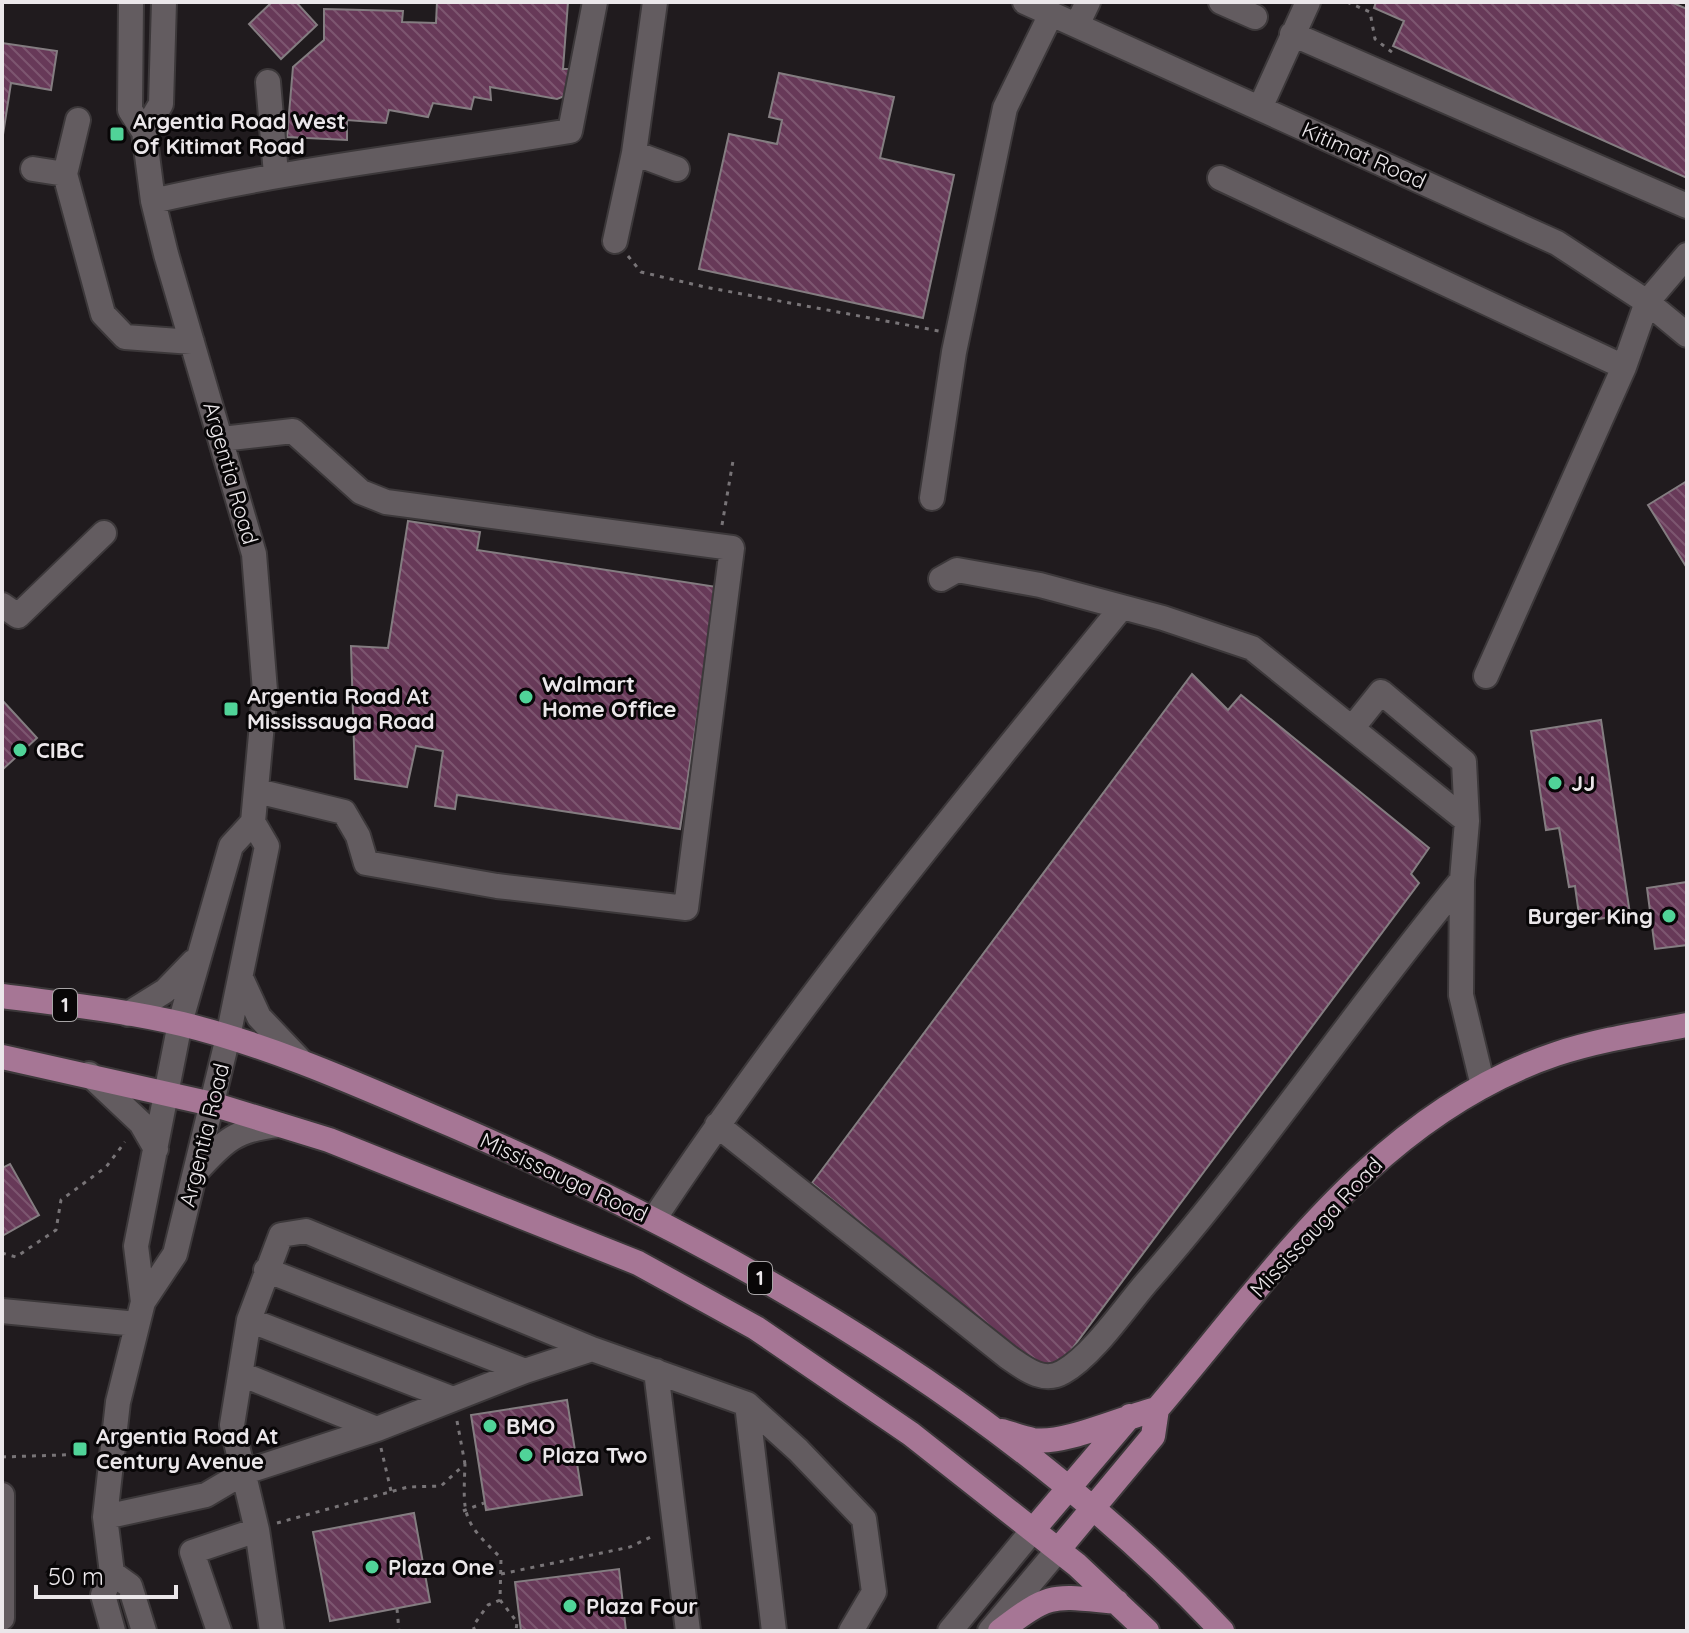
<svg xmlns="http://www.w3.org/2000/svg" width="1689" height="1633" font-family="Quicksand,sans-serif">
<style>
.building{fill:url(#building-back-hatch);stroke:#847d81;stroke-width:2}
.lines{fill:none;stroke-linecap:round;stroke-linejoin:round}
.minor-casing{stroke:#3c383a;stroke-width:28}
.major-casing{stroke:#3c383a;stroke-width:28}
.path{stroke:#787477;stroke-width:3;stroke-dasharray:4 6;stroke-linecap:butt}
.minor{stroke:#635c60;stroke-width:24}
.major{stroke:#a67695;stroke-width:24}
.poi-dot{fill:#50d398;stroke:#080607;stroke-width:3}
.labels{text-anchor:middle;stroke-width:6;stroke-linejoin:round;paint-order:stroke}
.shield{fill:#080607;stroke:#a7a4a6;stroke-width:2}
.shield-label{font-size:20px;font-weight:bold;fill:#ebe7ea}
.poi-label{font-size:22px;font-weight:bold;fill:#ebe7ea;stroke:#080607;text-anchor:start}
.street-label{font-size:22px;fill:#ebe7ea;stroke:#080607}
</style>
<defs>
<pattern id="building-back-hatch" width="6" height="6" patternUnits="userSpaceOnUse" patternTransform="scale(2)"><rect width="6" height="6" fill="#673958"/><path d="M-1 5l2 2M0 0l6 6M5-1l2 2" fill="none" stroke="#7d5670"/></pattern>
</defs>
<rect width="100%" height="100%" fill="#201b1e"/>
<path class="building" d="M272 2H296L317 25 281 59 249 24Z
M437 2H568L563 69H575L572 93 557 99 490 87 491 100 474 97 471 109 433 103 428 117 389 110 386 123 347 120V140L287 137 293 67 324 40V9L403 11 402 22 436 23Z
M1376 2H1671L1687 9V178L1393 46 1404 21 1374 8Z
M2 43 57 51 51 90 11 83 2 141Z
M779 73 894 97 880 158 954 175 923 318 699 269 729 134 777 144 782 120 769 117Z
M1687 481V568L1648 505Z
M408 521 480 532 477 550 717 587 680 829 457 795 455 809 435 806 443 751 416 746 407 787 355 779 351 646 388 648Z
M1192 674 1228 710 1241 695 1429 848 1411 874 1419 883 1060 1365 1034 1366 812 1183Z
M2 700 37 738 2 770Z
M1601 720 1630 914 1580 922 1575 886 1569 887 1559 828 1546 830 1531 731Z
M1687 882V945L1655 949 1647 888Z
M10 1164 39 1215 2 1236V1168Z
M567 1400 582 1495 486 1510 471 1415Z
M414 1513 430 1602 330 1621 313 1532Z
M619 1569 626 1631H521L515 1582Z"/>
<g class="lines">
<defs>
<path id="minor" d="M131 2 130 110 144 132 153 201 166 254 254 554 265 691 253 822 231 846 180 1023 136 1246 143 1302
M1025 2 1557 243 1647 302 1687 335
M1221 2 1255 17
M1077 25 1088 2
M1292 34 1687 206
M268 82 276 174
M1260 108 1308 2
M78 120 65 174 103 314 125 337 192 342
M144 132 161 104 164 2
M634 153 677 169
M33 169 65 174
M1220 178 1624 367
M153 201C291 169 431 154 570 131L595 2
M615 241 634 153 655 2
M222 439 293 431 361 492 386 502 732 548 686 908 497 886 366 863 358 836 344 812 257 791
M932 498 954 352 1005 108 1051 14
M941 579 957 570 1040 585 1163 618 1252 648 1467 821 1462 880 1461 995 1483 1086
M2 605 18 616 104 533
M1486 676 1624 367 1647 302 1687 255
M1353 727 1381 692 1464 762 1467 821
M241 978 259 1017 299 1059
M128 1014 165 991 193 962
M89 1074 141 1123 156 1149
M717 1125 1008 1357C1024 1368 1043 1384 1063 1372 1092 1356 1124 1309 1146 1283 1258 1155 1353 1012 1462 880
M196 1172C224 1141 236 1129 279 1125
M654 1219C796 1005 960 806 1122 607
M266 1270 525 1371
M2 1311 137 1324
M249 1320 453 1399
M656 1371 688 1631
M241 1374 377 1429
M747 1404 774 1631
M2 1495V1618
M105 1517 206 1495 245 1472 377 1429 525 1371 592 1349 747 1404 798 1450 864 1519 874 1592 851 1631
M112 1573 130 1586 144 1631
M113 1631 103 1595 112 1573 105 1517 118 1402 143 1302 175 1254 228 1037 267 846 253 822
M219 1631 192 1552 257 1530
M272 1631 257 1530 232 1425 249 1320 281 1235 306 1231 592 1349
M950 1631 1033 1530
M990 1631 1058 1550"/>
<path id="major" d="M2 996C62 1004 124 1010 182 1024 276 1047 363 1087 452 1125 730 1245 1013 1408 1222 1631
M2 1057 212 1104 329 1140 638 1263 756 1328 911 1434 1077 1565 1147 1631
M1002 1431C1012 1434 1023 1438 1033 1440 1064 1445 1124 1417 1157 1409
M1033 1530 1130 1416
M1058 1550 1153 1436 1157 1409C1274 1272 1378 1114 1556 1054 1598 1040 1644 1033 1687 1025
M1000 1631C1052 1591 1053 1596 1117 1602"/>
</defs>
<use href="#minor" class="minor-casing"/>
<use href="#major" class="major-casing"/>
<path class="path" d="M1347 2 1370 12 1375 39 1393 53
M628 256 641 272 705 287 939 331
M722 525 733 461
M2 1253 16 1257 56 1230 61 1200 106 1167 125 1142
M457 1421 465 1464
M381 1448 391 1491
M2 1457 90 1454
M463 1511 484 1503
M277 1523 408 1487 441 1486 465 1464C463 1517 462 1520 501 1558L500 1600 488 1605 473 1626 475 1631
M501 1574 630 1547 655 1535
M500 1600 517 1622 516 1631
M397 1609 399 1631"/>
<use href="#minor" class="minor"/>
<use href="#major" class="major"/>
</g>
<g class="poi-dot">
<rect x="109" y="126" width="16" height="16" rx="4"/>
<circle cx="526" cy="697" r="8"/>
<rect x="223" y="701" width="16" height="16" rx="4"/>
<circle cx="20" cy="750" r="8"/>
<circle cx="1555" cy="783" r="8"/>
<circle cx="1669" cy="916" r="8"/>
<circle cx="490" cy="1426" r="8"/>
<rect x="72" y="1441" width="16" height="16" rx="4"/>
<circle cx="526" cy="1455" r="8"/>
<circle cx="372" cy="1567" r="8"/>
<circle cx="570" cy="1606" r="8"/>
</g>
<g class="labels">
<g class="shield">
<rect x="53" y="989" width="24" height="32" rx="6"/>
<rect x="748" y="1262" width="24" height="32" rx="6"/>
</g>
<g class="shield-label">
<text x="65" y="1012">1</text>
<text x="760" y="1285">1</text>
</g>
<g class="poi-label">
<text x="133" y="129">Argentia Road West<tspan x="133" dy="25">Of Kitimat Road</tspan></text>
<text x="542" y="692">Walmart<tspan x="542" dy="25">Home Office</tspan></text>
<text x="247" y="704">Argentia Road At<tspan x="247" dy="25">Mississauga Road</tspan></text>
<text x="36" y="758">CIBC</text>
<text x="1571" y="791">JJ</text>
<text x="1653" y="924" text-anchor="end">Burger King</text>
<text x="506" y="1434">BMO</text>
<text x="96" y="1444">Argentia Road At<tspan x="96" dy="25">Century Avenue</tspan></text>
<text x="542" y="1463">Plaza Two</text>
<text x="388" y="1575">Plaza One</text>
<text x="586" y="1614">Plaza Four</text>
</g>
<g class="street-label">
<text transform="translate(1364 155) rotate(24)" y="8">Kitimat Road</text>
<text transform="translate(231 473) rotate(74)" y="8">Argentia Road</text>
<text transform="translate(204 1135) rotate(-76)" y="8">Argentia Road</text>
<text transform="translate(564 1177) rotate(25)" y="8">Mississauga Road</text>
<text transform="translate(1316 1227) rotate(-47)" y="8">Mississauga Road</text>
</g>
</g>
<rect width="1689" height="1633" fill="none" stroke="#ebe7ea" stroke-width="8"/>
<path d="M36 1585v12h140v-12" fill="none" stroke="#ebe7ea" stroke-width="4"/>
<text x="48" y="1585" font-size="24" fill="#ebe7ea" stroke="#080607" stroke-width="6" paint-order="stroke">50 m</text>
</svg>
